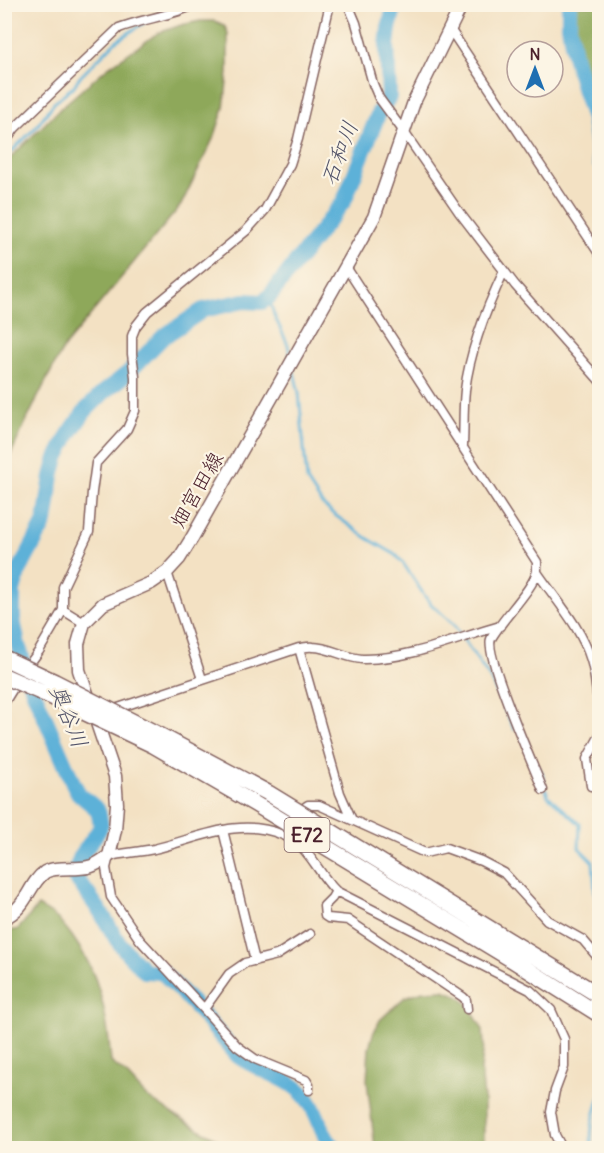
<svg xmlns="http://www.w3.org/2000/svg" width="604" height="1153" font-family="Delius,'Klee One',sans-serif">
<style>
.forest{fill:#8ea85a;stroke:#6c6442;stroke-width:1.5}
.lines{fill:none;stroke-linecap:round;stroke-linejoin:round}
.stream{stroke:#5db1d8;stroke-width:3}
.river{stroke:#5db1d8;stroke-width:16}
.minor-casing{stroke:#856360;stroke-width:11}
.secondary-casing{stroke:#856360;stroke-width:15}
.minor{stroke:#fff;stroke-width:8}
.secondary{stroke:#fff;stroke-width:12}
.motorway-bridge-casing{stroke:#856360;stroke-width:18;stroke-linecap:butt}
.motorway-bridge{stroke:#fff;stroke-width:15}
.labels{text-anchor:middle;stroke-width:4.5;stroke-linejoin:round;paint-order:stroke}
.shield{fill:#fcf5e5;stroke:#7f5f63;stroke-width:1.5}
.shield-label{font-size:20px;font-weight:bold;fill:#4a1f2b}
.street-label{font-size:21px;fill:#4a1f2b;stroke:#fcf5e5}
.water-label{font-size:22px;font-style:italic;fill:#515268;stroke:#fcf5e5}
</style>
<rect width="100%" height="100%" fill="#fcf5e5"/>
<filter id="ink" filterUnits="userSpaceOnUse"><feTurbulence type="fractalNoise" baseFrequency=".0167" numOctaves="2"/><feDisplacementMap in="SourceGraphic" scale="12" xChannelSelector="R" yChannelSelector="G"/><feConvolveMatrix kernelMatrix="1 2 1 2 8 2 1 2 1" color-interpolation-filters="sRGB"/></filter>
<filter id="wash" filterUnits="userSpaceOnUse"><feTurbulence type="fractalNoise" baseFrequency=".008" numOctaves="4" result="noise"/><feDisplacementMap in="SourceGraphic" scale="24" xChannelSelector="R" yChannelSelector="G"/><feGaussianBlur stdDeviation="1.35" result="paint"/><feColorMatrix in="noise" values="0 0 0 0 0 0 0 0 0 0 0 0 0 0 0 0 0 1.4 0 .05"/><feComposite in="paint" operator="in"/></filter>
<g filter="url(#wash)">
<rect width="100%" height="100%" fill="#f3e1c3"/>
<path class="forest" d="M563 5H599V145L577 68Z
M200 21H215L224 25 228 33V73L224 108 215 135 181 205 65 346C42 385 24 426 5 467V163L64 105 107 68 158 33 181 25Z
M38 906C43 909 49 912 54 916 61 921 67 929 72 936 101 975 107 1015 111 1062L126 1074 146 1096 176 1116 215 1138 231 1148H5V932L18 929Z
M443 990 457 995 468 1004 483 1030 484 1046 481 1069 484 1098V1148H375L367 1081 369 1048 373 1034 380 1020 405 997 423 991Z"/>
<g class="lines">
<path class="stream" d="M162 12 172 4
M4 159 36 127 54 103 74 86 78 79 116 41 144 23
M269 297 274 315 288 345 290 356
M293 368 299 393 307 481 322 504 332 513 367 538 396 555 403 563 424 595 431 604 453 624 491 680 514 729
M536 765 542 773 544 783
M546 790 548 796 580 824 579 848 593 862 595 892 600 911
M592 1148C589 1130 594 1115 600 1097"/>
<path class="river" d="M569 4V26L574 55 583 88 593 119 600 163
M335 1148C332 1145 328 1141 326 1137 319 1124 316 1108 305 1096 287 1076 259 1071 238 1056L194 1005 162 972 145 971 129 955 117 940 100 911 74 875 81 856 99 830 101 825 98 810 79 794 74 785 33 690 18 645 13 620V591L18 573 45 522 52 476 57 458 69 434 85 411 103 393 128 373 163 337 203 310 244 301 262 302 269 297 344 201 379 112 389 97 387 45 389 28 395 4"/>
</g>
</g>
<g filter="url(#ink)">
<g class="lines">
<defs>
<path id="minor" d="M348 4 356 23 373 84 379 98 404 132 459 212 515 285 600 381
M450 29 600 255
M4 144 15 128 119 28C145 18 172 16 196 4
M346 267 537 562C537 565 537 568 537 571 534 588 501 620 491 639 484 655 534 767 543 790
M463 445C464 427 463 408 465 390 470 350 487 307 504 271
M167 572 202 679
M537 572C556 600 581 627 591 660 596 676 596 694 600 710
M84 623 63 610V587L89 532 92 492 96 463 127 429 135 411V377L132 354V336L136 326 147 312 246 231 265 210 290 164 298 139 330 4
M299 648 340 793 352 820
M4 703 20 677 39 651 63 610
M112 710 299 648C303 648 308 646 313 647 329 647 345 658 362 659 408 660 457 638 500 626
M591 786 587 759 600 735
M282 823 308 805H319L425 853 446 848 481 861 504 873 547 920 583 940 600 960
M223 830 255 961
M336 891 332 898 324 906 325 916 328 918 348 920 463 997 466 1000 467 1009
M204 1009 229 974 245 963 277 955 310 934
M309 1090V1085L306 1080 255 1059 237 1046 204 1009 140 940 111 897 106 868 109 856C124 853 139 852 154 849 197 839 239 816 283 835 287 837 292 839 295 841 313 855 320 876 336 891L530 990 551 1010 564 1039V1067L555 1091 551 1112 555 1135 562 1148"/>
<path id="secondary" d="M4 918C28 907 28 884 45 872 55 866 76 870 88 867 96 866 102 860 109 856L115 830 117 804 115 776 79 670 78 644 84 623 103 604 151 583 167 572 179 559 192 538 374 217 414 102 462 4"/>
</defs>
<use href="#minor" class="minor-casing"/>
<use href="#secondary" class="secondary-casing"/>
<use href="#minor" class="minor"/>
<use href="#secondary" class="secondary"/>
<defs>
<path id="motorway-bridge" d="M4 658 55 682 161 736 268 793 600 996
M4 676 50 696 153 745 255 804 511 959 600 1015"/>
</defs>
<use href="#motorway-bridge" class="motorway-bridge-casing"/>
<use href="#motorway-bridge" class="motorway-bridge"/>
</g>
</g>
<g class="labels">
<rect class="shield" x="284.5" y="818" width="45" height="34" rx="4.5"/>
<g class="shield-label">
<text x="307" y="842">E72</text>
</g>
<g class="street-label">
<text transform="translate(197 490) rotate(-60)" y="7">畑宮田線</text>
</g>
<g class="water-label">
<text transform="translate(339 153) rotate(-69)" y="8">石和川</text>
<text transform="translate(69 716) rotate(68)" y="8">奥谷川</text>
</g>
</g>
<rect width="604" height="1153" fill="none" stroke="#fcf5e5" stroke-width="24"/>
<g transform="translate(535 69)"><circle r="28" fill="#fcf5e5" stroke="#b59f9b" stroke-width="1.5"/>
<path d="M0-4.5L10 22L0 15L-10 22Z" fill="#1f6fb2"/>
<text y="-9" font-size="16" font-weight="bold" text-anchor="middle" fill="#4a1f2b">N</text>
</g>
</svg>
